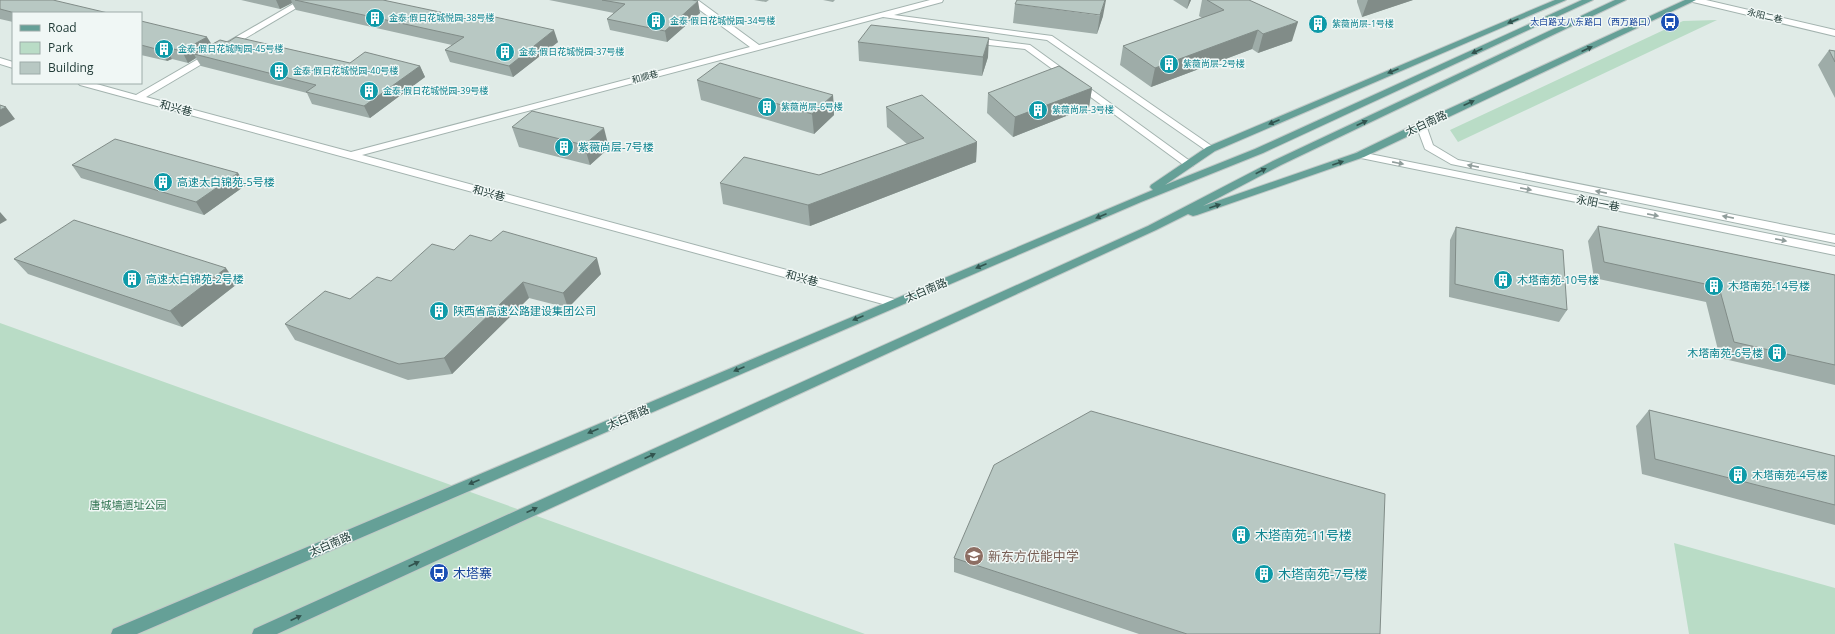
<svg xmlns="http://www.w3.org/2000/svg" width="1835" height="634" font-family="'Open Sans','Noto Sans SC',sans-serif">
<style>
.green{fill:#b9dcc6}
.lines{fill:none;stroke-linecap:round;stroke-linejoin:round}
.minor-casing{stroke:#a3b3af;stroke-width:2}
.major-casing{stroke:#c1c8c7;stroke-width:2}
.minor{fill:#fff;fill-rule:evenodd}
.major{fill:#65a097;fill-rule:evenodd}
.wall{fill:#9eaca8}
.shaded-wall{fill:#818c88}
.building{fill:#b8c8c3;stroke:#818c88}
.oneway{fill:#32544f}
.oneway2{fill:#909d9b}
.labels{text-anchor:middle;stroke-width:3;stroke-linejoin:round;paint-order:stroke}
.far-street-label{font-size:9px;fill:#213b37;stroke:#f0f7f5}
.far-culture-label{font-size:9px;fill:#0d838f;stroke:#f0f7f5;text-anchor:start}
.far-transit-label{font-size:9px;fill:#164399;stroke:#f0f7f5;text-anchor:end}
.street-label{font-size:11px;fill:#213b37;stroke:#f0f7f5}
.culture-label{font-size:11px;fill:#0d838f;stroke:#f0f7f5;text-anchor:start}
.park-label{font-size:11px;fill:#2c714e;stroke:#f0f7f5}
.near-culture-label{font-size:13px;fill:#0d838f;stroke:#f0f7f5;text-anchor:start}
.near-education-label{font-size:13px;fill:#785e54;stroke:#f0f7f5;text-anchor:start}
.near-transit-label{font-size:13px;fill:#164399;stroke:#f0f7f5;text-anchor:start}
</style>
<rect width="100%" height="100%" fill="#e0ebe7"/>
<path class="green" d="M1717 20 1458 142 1450 130 1683 21Z
M0 323 865 634H0Z
M1674 543 1835 588V634H1689Z"/>
<g class="lines">
<defs>
<path id="minor" d="M300 0H310L146 97 351 152 750 47 693 5 679 0 699 1 759 45 930 0H943L942 2 894 15 1052 36 1216 149 1215 151H1207L1047 40 883 17 362 155 898 300 900 303 898 306 894 307 80 85 78 83H93L136 95Z
M1692 0H1706L1835 30V36L1693 2Z
M974 38 1030 45 1194 164 1193 166H1185L1025 49 971 43 970 41Z
M0 58 13 62V68L0 64Z
M1421 122 1426 125 1433 145 1458 160 1835 235V243L1451 164 1425 149 1416 125Z
M1360 152 1835 247V255L1356 157 1355 155 1356 153Z"/>
<path id="major" d="M1555 0H1566L1215 151 1165 185 1255 149 1582 0H1593L1263 153 1141 202 137 634H111L113 629 1153 190 1150 187 1151 185 1207 147Z
M1615 0H1626L1281 165 1203 206 1356 153 1418 123 1685 0H1696L1364 157 1197 215 1193 216 1188 214 1156 230 277 634H252L254 629 1148 226 1273 161Z"/>
</defs>
<use href="#minor" class="minor-casing"/>
<use href="#major" class="major-casing"/>
<use href="#minor" class="minor"/>
<use href="#major" class="major"/>
</g>
<path class="wall" d="M0 0 108 13H13V22L0 19Z
M241 0H383L558 42 513 77 450 62 445 50 452 45 296 10 292 3 280 9Z
M549 0H692L700 13 667 42 610 30 607 19 614 13Z
M754 0H769L766 2Z
M823 0H835L833 2Z
M1173 0H1191L1187 9Z
M1202 0H1249L1292 41 1258 53 1252 49 1151 87 1120 65 1123 46 1202 18 1199 16Z
M1357 0H1413L1362 17 1357 2Z
M1015 4 1103 16 1097 34 1013 23Z
M141 21 212 44 228 42 350 63 420 66 425 77 370 118 312 104 307 93 201 66 196 58 188 63 172 59 167 61 141 55Z
M858 42 988 57 982 76 859 61Z
M1829 50 1835 51V98L1818 65Z
M697 80 833 95 834 115 814 134 701 100Z
M1092 88 1089 107 1013 137 987 113 988 93Z
M886 107 977 142 976 162 810 226 723 204 720 183 819 175 907 144 887 127Z
M512 127 609 148 590 165 519 147Z
M72 165 238 173 246 185 204 215 81 178Z
M1598 226 1835 275V385L1720 358 1706 302 1594 278 1588 241Z
M1456 227 1567 310 1559 322 1449 297 1450 240Z
M454 250 601 274 568 308 529 298 452 374 408 380 295 340 285 324 350 299 391 281Z
M14 259 237 284 182 327 28 274Z
M1649 410 1835 456V525L1642 474 1636 426Z
M954 558 1380 634H1139L954 572Z"/>
<path class="shaded-wall" d="M276 0H291L292 3 280 9Z
M1105 0H1106L1103 16 1097 34 1100 15Z
M1189 0H1191L1187 9Z
M1368 0H1413L1362 17Z
M698 1 700 13 667 42 665 31Z
M1298 22 1292 41 1258 53 1263 34Z
M554 30 558 42 513 77 509 66Z
M1258 30 1252 49 1151 87 1155 68Z
M207 37 214 48 194 54 196 58 188 63 182 51Z
M989 38 988 57 982 76 983 57Z
M165 47 172 59 167 61 160 50Z
M420 66 425 77 370 118 364 106Z
M1092 88 1089 107 1013 137 1015 117Z
M833 95 834 115 814 134 812 114Z
M6 107 15 119 0 127V110Z
M604 128 609 148 590 165 584 145Z
M977 142 976 162 810 226 808 205Z
M238 173 246 185 204 215 196 202Z
M0 212 7 220 0 224Z
M597 258 601 274 568 308 563 293Z
M226 268 237 284 182 327 170 311Z
M523 282 529 298 452 374 444 358Z"/>
<path class="building" d="M0 0H53L108 13H15L0 9Z
M295 0H383L487 22 495 17 554 30 509 66 445 50 464 37Z
M602 0H692L698 1 665 31 607 19 625 4Z
M1017 0H1105L1100 15 1015 4Z
M1207 0H1249L1298 22 1263 34 1258 30 1155 68 1123 46 1224 10Z
M141 21 207 37 182 51 165 47 160 50 141 45Z
M871 25 989 38 983 57 858 42Z
M236 37 350 63 365 52 420 66 364 106 306 92 316 85 194 54 220 40 228 42Z
M1829 50 1835 51V62Z
M720 63 833 95 812 114 697 80Z
M1059 66 1092 88 1015 117 988 93Z
M922 95 977 142 808 205 720 183 744 157 819 175 924 138 886 107Z
M0 105 6 107 0 110Z
M532 111 604 128 584 145 512 127Z
M115 139 238 173 196 202 72 165Z
M74 220 226 268 170 311 14 259Z
M1598 226 1835 275V365L1734 342 1719 287 1604 262Z
M1456 227 1563 250 1567 310 1455 284Z
M503 231 597 258 563 293 523 282 444 358 399 364 285 324 325 291 350 299 377 277 391 281 432 244 454 250 470 235 491 241Z
M1649 410 1835 456V505L1655 459Z
M1091 411 1385 494 1380 634H1187L954 558 994 465Z"/>
<defs><path id="oneway-solid" d="M-6-.8H1V-3.2L6.5 0L1 3.2V.8H-6Z"/></defs>
<g class="oneway">
<use href="#oneway-solid" transform="translate(1513 21) rotate(157)"/>
<use href="#oneway-solid" transform="translate(1587 49) rotate(-25)"/>
<use href="#oneway-solid" transform="translate(1477 51) rotate(155)"/>
<use href="#oneway-solid" transform="translate(1393 71) rotate(157)"/>
<use href="#oneway-solid" transform="translate(1469 103) rotate(-25)"/>
<use href="#oneway-solid" transform="translate(1274 122) rotate(157)"/>
<use href="#oneway-solid" transform="translate(1362 123) rotate(-25)"/>
<use href="#oneway-solid" transform="translate(1338 163) rotate(-19)"/>
<use href="#oneway-solid" transform="translate(1261 171) rotate(-27)"/>
<use href="#oneway-solid" transform="translate(1215 206) rotate(-19)"/>
<use href="#oneway-solid" transform="translate(1101 216) rotate(157)"/>
<use href="#oneway-solid" transform="translate(981 266) rotate(157)"/>
<use href="#oneway-solid" transform="translate(858 318) rotate(157)"/>
<use href="#oneway-solid" transform="translate(739 369) rotate(157)"/>
<use href="#oneway-solid" transform="translate(593 431) rotate(157)"/>
<use href="#oneway-solid" transform="translate(650 456) rotate(-24)"/>
<use href="#oneway-solid" transform="translate(474 482) rotate(157)"/>
<use href="#oneway-solid" transform="translate(532 510) rotate(-24)"/>
<use href="#oneway-solid" transform="translate(414 564) rotate(-25)"/>
<use href="#oneway-solid" transform="translate(296 618) rotate(-25)"/>
</g>
<g class="oneway2">
<use href="#oneway-solid" transform="translate(1398 163) rotate(11)"/>
<use href="#oneway-solid" transform="translate(1473 166) rotate(-169)"/>
<use href="#oneway-solid" transform="translate(1526 189) rotate(11)"/>
<use href="#oneway-solid" transform="translate(1601 192) rotate(-169)"/>
<use href="#oneway-solid" transform="translate(1653 215) rotate(11)"/>
<use href="#oneway-solid" transform="translate(1728 217) rotate(-169)"/>
<use href="#oneway-solid" transform="translate(1781 240) rotate(11)"/>
</g>
<defs>
<symbol id="building-disc" viewBox="-11 -11 22 22"><circle r="9.5" fill="#0f9aa8" stroke="#f0f7f5"/><path d="M-4-6H4V6H1V3H-1V6H-4ZM-2.5-4.3h1.7v1.8h-1.7ZM.8-4.3h1.7v1.8H.8ZM-2.5-1h1.7V.8h-1.7ZM.8-1h1.7V.8H.8Z" fill="#fff"/></symbol>
<symbol id="bus-disc" viewBox="-11 -11 22 22"><circle r="9.5" fill="#1a4fb4" stroke="#f0f7f5"/><path d="M-5-6H5V4H4V6H2V4H-2V6H-4V4H-5ZM-3.5-4V0h7V-4ZM-3.5 1.2v1.5H-2V1.2ZM2 1.2v1.5H3.5V1.2Z" fill="#fff"/></symbol>
<symbol id="school-disc" viewBox="-11 -11 22 22"><circle r="9.5" fill="#8d6e63" stroke="#f0f7f5"/><path d="M0-5L7-2L0 1L-7-2ZM-4 1L0 2.5L4 1V4Q0 6-4 4Z" fill="#fff"/></symbol>
</defs>
<g fill-rule="evenodd">
<use href="#building-disc" x="364" y="7" width="22" height="22"/>
<use href="#building-disc" x="645" y="10" width="22" height="22"/>
<use href="#bus-disc" x="1659" y="11" width="22" height="22"/>
<use href="#building-disc" x="1307" y="13" width="22" height="22"/>
<use href="#building-disc" x="153" y="38" width="22" height="22"/>
<use href="#building-disc" x="494" y="41" width="22" height="22"/>
<use href="#building-disc" x="1158" y="53" width="22" height="22"/>
<use href="#building-disc" x="268" y="60" width="22" height="22"/>
<use href="#building-disc" x="358" y="80" width="22" height="22"/>
<use href="#building-disc" x="756" y="96" width="22" height="22"/>
<use href="#building-disc" x="1027" y="99" width="22" height="22"/>
<use href="#building-disc" x="553" y="136" width="22" height="22"/>
<use href="#building-disc" x="152" y="171" width="22" height="22"/>
<use href="#building-disc" x="121" y="268" width="22" height="22"/>
<use href="#building-disc" x="1492" y="269" width="22" height="22"/>
<use href="#building-disc" x="1703" y="275" width="22" height="22"/>
<use href="#building-disc" x="428" y="300" width="22" height="22"/>
<use href="#building-disc" x="1766" y="342" width="22" height="22"/>
<use href="#building-disc" x="1727" y="464" width="22" height="22"/>
<use href="#building-disc" x="1230" y="524" width="22" height="22"/>
<use href="#school-disc" x="963" y="545" width="22" height="22"/>
<use href="#bus-disc" x="428" y="562" width="22" height="22"/>
<use href="#building-disc" x="1253" y="563" width="22" height="22"/>
</g>
<g class="labels">
<g class="far-street-label">
<text transform="translate(1765 16) rotate(13)" y="3">永阳二巷</text>
<text transform="translate(645 77) rotate(-15)" y="3">和顺巷</text>
</g>
<g class="far-culture-label">
<text x="389" y="21">金泰·假日花城悦园-38号楼</text>
<text x="670" y="24">金泰·假日花城悦园-34号楼</text>
<text x="1332" y="27">紫薇尚层-1号楼</text>
<text x="178" y="52">金泰·假日花城陶园-45号楼</text>
<text x="519" y="55">金泰·假日花城悦园-37号楼</text>
<text x="1183" y="67">紫薇尚层-2号楼</text>
<text x="293" y="74">金泰·假日花城悦园-40号楼</text>
<text x="383" y="94">金泰·假日花城悦园-39号楼</text>
<text x="781" y="110">紫薇尚层-6号楼</text>
<text x="1052" y="113">紫薇尚层-3号楼</text>
</g>
<g class="far-transit-label">
<text x="1656" y="25">太白路丈八东路口（西万路口）</text>
</g>
<g class="street-label">
<text transform="translate(176 108) rotate(15)" y="4">和兴巷</text>
<text transform="translate(1426 123) rotate(-25)" y="4">太白南路</text>
<text transform="translate(489 193) rotate(15)" y="4">和兴巷</text>
<text transform="translate(1598 203) rotate(11)" y="4">永阳一巷</text>
<text transform="translate(802 278) rotate(15)" y="4">和兴巷</text>
<text transform="translate(926 290) rotate(-23)" y="4">太白南路</text>
<text transform="translate(628 417) rotate(-23)" y="4">太白南路</text>
<text transform="translate(330 544) rotate(-23)" y="4">太白南路</text>
</g>
<g class="culture-label">
<text x="578" y="151">紫薇尚层-7号楼</text>
<text x="177" y="186">高速太白锦苑-5号楼</text>
<text x="146" y="283">高速太白锦苑-2号楼</text>
<text x="1517" y="284">木塔南苑-10号楼</text>
<text x="1728" y="290">木塔南苑-14号楼</text>
<text x="453" y="315">陕西省高速公路建设集团公司</text>
<text x="1763" y="357" text-anchor="end">木塔南苑-6号楼</text>
<text x="1752" y="479">木塔南苑-4号楼</text>
</g>
<g class="park-label">
<text x="128" y="509">唐城墙遗址公园</text>
</g>
<g class="near-culture-label">
<text x="1255" y="540">木塔南苑-11号楼</text>
<text x="1278" y="579">木塔南苑-7号楼</text>
</g>
<g class="near-education-label">
<text x="988" y="561">新东方优能中学</text>
</g>
<g class="near-transit-label">
<text x="453" y="578">木塔寨</text>
</g>
</g>
<rect x="12" y="12" width="130" height="72" fill="#f0f7f5" stroke="#9daca9"/>
<rect x="20" y="25" width="20" height="6" fill="#65a097" stroke="#9daca9"/>
<text x="48" y="32" font-size="12" fill="#213b37">Road</text>
<rect x="20" y="42" width="20" height="12" fill="#b9dcc6" stroke="#9daca9"/>
<text x="48" y="52" font-size="12" fill="#213b37">Park</text>
<rect x="20" y="62" width="20" height="12" fill="#b8c8c3" stroke="#9daca9"/>
<text x="48" y="72" font-size="12" fill="#213b37">Building</text>
</svg>
